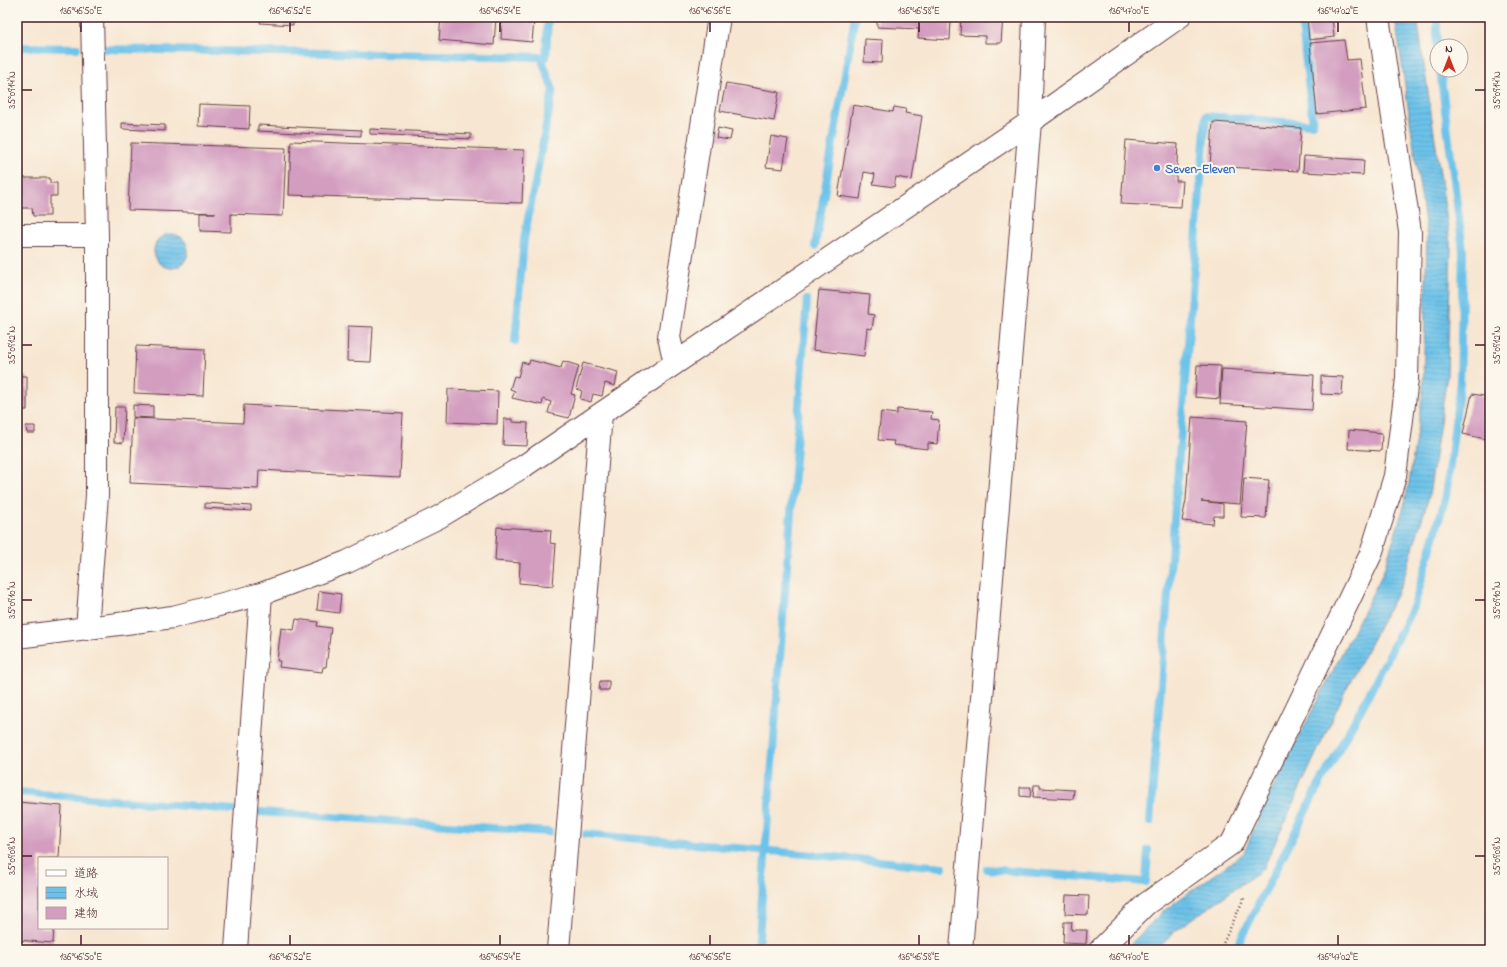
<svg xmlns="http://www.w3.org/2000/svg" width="1507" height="967" font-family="'Indie Flower','Klee One',sans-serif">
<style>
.water{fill:url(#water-rules);stroke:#5b708a}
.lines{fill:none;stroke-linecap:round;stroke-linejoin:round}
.stream{stroke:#6cc2e9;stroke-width:8}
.building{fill:#d39dc0}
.minor-casing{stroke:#643d44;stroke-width:24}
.path{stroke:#643d44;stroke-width:2.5;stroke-dasharray:1 3;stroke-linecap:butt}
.minor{stroke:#fff;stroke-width:22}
.ticks{fill:none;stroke:#4a1f2b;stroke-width:1.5}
.shop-dot{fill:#3f7fe0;stroke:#fbf7ec;stroke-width:1.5}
.labels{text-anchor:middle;stroke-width:4;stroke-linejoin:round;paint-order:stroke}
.shop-label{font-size:13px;font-weight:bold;fill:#366cbe;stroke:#fbf7ec;text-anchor:start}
.neatline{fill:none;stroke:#4a1f2b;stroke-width:1.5}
.ticks-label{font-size:10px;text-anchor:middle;fill:#4a1f2b}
</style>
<defs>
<pattern id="water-rules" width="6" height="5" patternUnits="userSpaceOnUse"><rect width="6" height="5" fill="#6cc2e9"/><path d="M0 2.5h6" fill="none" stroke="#5fa6c8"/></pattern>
</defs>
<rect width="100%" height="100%" fill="#fbf7ec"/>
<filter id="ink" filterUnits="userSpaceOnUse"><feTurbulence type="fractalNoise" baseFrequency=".025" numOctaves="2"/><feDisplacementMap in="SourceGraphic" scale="8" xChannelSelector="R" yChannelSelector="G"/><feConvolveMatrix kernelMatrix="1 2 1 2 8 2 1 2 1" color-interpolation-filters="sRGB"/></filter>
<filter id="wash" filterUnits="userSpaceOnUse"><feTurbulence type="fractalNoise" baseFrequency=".012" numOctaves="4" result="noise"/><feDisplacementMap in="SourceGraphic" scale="16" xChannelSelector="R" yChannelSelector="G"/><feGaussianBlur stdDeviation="0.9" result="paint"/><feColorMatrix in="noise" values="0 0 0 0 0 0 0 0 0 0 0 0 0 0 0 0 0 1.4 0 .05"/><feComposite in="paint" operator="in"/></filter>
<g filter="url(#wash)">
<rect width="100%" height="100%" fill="#f7e6d1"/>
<path class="water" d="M1395 17H1417L1451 249 1447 375 1429 496 1402 584 1345 691 1263 869 1175 931 1157 950H1125L1162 912 1244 853 1266 801 1383 573 1404 506 1410 477 1423 391 1427 237Z
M154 251a17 17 0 1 1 34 0a17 17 0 1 1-34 0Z"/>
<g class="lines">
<path class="stream" d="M1437 17V46
M17 47 77 48
M105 49 546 57 548 17
M815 246 855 17
M515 341 524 239 553 90 541 57
M17 792 234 810
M259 812 549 832
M1150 822 1206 116 1313 124 1301 17
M586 834 943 867
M987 869 1146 882 1148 850
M758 950 807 300
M1235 950 1315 793 1367 698 1415 603 1446 496 1460 382 1463 251 1440 70"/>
</g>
<g id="blocks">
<path class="building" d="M261 17H293V25L260 23Z
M441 17H496L494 45 439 40Z
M502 17H526V19L534 20 532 42 501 39Z
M877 17H951L950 40 918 38 919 29 877 27Z
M961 17H1003L1001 43H985V36L960 35Z
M1307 17H1332L1334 37 1309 40Z
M865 39 883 40 882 63 864 62Z
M1344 40 1347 60 1360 59 1366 109 1317 114 1310 43Z
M726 83 779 92 774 121 720 111Z
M199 104 250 106 249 129 198 126Z
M853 105 893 112 894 107 906 109 905 113 922 116 912 180 896 177 894 187 873 184 875 174 864 172 860 199 838 196Z
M1213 122 1301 128 1298 171 1210 166Z
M122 123 165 125V131L122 129Z
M258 125 361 130V136L258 131Z
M718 128 732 131 730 140 716 138Z
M370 129 471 134V139L370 134Z
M771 136 788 139 783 169 766 167Z
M1126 140 1178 144 1176 181H1183L1181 207 1121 204Z
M291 141 524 150 522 203 289 195Z
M131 143 286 148 283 216 231 214V232L200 231V213H216L128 210Z
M1304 156 1364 160 1363 175 1303 172Z
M17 178H50V183H57V196H50V216H33L32 208H17Z
M819 290 870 295 868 314 874 315 872 329 867 328 864 356 813 350Z
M348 326 373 327 371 362 347 361Z
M136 346 205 349 203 396 134 393Z
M530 360 561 368 563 361 579 366 571 394 575 395 569 418 548 413 551 402 543 399 542 405 512 398 515 391 510 389 514 376 518 377 522 362 529 364Z
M583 363 618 372 615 386 605 383 602 396 593 394 591 402 580 399 582 391 576 389Z
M1197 365 1221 366 1219 399 1195 397Z
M1222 369 1314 375 1312 410 1220 404Z
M17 376H27V410H17Z
M1321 376 1343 377 1342 395 1321 394Z
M448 389 498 391 497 424 447 422Z
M1472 394 1490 397V440L1463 434Z
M133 405 153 406V418L133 417Z
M244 405 403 413 400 477 259 470 258 489 130 483 133 418 243 423Z
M115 407H125L123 443 114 442Z
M897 409 932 412 931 419 939 420 937 444 928 443V449L893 445 894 441 878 440 881 412 897 414Z
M1192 417 1247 421 1240 504 1201 501 1223 504V516H1214L1213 524 1182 521 1186 500Z
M504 419H512V422L528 423 527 446 503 445Z
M26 426H35V433H27Z
M1349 430 1382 433 1381 451 1348 449Z
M1244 478 1269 480 1266 518 1241 517Z
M205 503 251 506V511L205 508Z
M497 527 551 530 550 543 556 544 553 586 519 583 520 563 495 561Z
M319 591 341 594 339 613 317 610Z
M296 619 318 622 317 626 331 628 326 667H323L322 672 279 667 280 661H277L281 628 294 630Z
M600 681H609V690H599Z
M1034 785H1040V788L1074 790 1073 799 1033 797Z
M1020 787H1031L1030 797 1020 796Z
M18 802 62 806 59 858H39V928H54L53 943 17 940Z
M1066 895 1089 896 1088 915 1065 914Z
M1064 922H1072L1071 930H1087L1086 944 1063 943Z"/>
</g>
</g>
<g filter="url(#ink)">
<use href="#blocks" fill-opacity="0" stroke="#643d44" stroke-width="1"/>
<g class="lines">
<defs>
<path id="minor" d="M17 235H97
M675 363 669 337 719 17
M87 629 97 495V235L92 17
M17 637 173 617 261 594 347 562 439 517 524 466 1030 122 1179 17
M236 950 261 594
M558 950 601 414
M961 950 1030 122 1034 17
M1100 950 1146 904 1232 843 1371 554 1395 476 1407 379 1410 232 1378 17"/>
</defs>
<use href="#minor" class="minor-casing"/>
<path class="path" d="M1220 950 1244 898"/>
<use href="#minor" class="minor"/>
</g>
</g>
<path class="ticks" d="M81 22V32M290 22V32M500 22V32M710 22V32M919 22V32M1129 22V32M1338 22V32M22 90H32M1475 90H1485M22 345H32M1475 345H1485M22 600H32M1475 600H1485M22 856H32M1475 856H1485M81 935V945M290 935V945M500 935V945M710 935V945M919 935V945M1129 935V945M1338 935V945"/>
<circle class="shop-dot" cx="1157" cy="168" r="4"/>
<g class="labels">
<g class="shop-label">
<text x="1165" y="173">Seven-Eleven</text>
</g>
</g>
<rect width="1507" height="967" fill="none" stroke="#fbf7ec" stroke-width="44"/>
<rect x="38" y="857" width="130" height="72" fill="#fbf7ec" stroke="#b4a19f"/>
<rect x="46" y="870" width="20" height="6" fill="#ffffff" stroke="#b4a19f"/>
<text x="74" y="877" font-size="12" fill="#4a1f2b">道路</text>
<rect x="46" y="887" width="20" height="12" fill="url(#water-rules)" stroke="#b4a19f"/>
<text x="74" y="897" font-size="12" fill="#4a1f2b">水域</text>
<rect x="46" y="907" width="20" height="12" fill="#d39dc0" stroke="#b4a19f"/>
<text x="74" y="917" font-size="12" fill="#4a1f2b">建物</text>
<g transform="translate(1449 58)"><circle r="19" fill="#fbf7ec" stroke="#b4a19f"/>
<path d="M0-3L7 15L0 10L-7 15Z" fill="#c8321e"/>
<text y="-6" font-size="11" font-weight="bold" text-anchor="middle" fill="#4a1f2b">N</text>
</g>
<rect x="22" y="22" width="1463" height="923" class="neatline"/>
<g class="ticks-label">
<text x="81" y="14">136°46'50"E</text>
<text x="290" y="14">136°46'52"E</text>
<text x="500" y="14">136°46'54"E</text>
<text x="710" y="14">136°46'56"E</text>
<text x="919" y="14">136°46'58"E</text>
<text x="1129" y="14">136°47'00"E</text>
<text x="1338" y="14">136°47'02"E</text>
<text transform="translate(11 90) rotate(-90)" y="4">35°09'14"N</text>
<text transform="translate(1496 90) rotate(-90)" y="4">35°09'14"N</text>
<text transform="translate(11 345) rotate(-90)" y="4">35°09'12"N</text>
<text transform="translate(1496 345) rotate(-90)" y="4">35°09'12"N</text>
<text transform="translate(11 600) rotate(-90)" y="4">35°09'10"N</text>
<text transform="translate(1496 600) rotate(-90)" y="4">35°09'10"N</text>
<text transform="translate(11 856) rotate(-90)" y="4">35°09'08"N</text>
<text transform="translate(1496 856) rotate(-90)" y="4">35°09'08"N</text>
<text x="81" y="960">136°46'50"E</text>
<text x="290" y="960">136°46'52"E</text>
<text x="500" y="960">136°46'54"E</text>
<text x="710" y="960">136°46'56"E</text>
<text x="919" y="960">136°46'58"E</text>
<text x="1129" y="960">136°47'00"E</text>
<text x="1338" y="960">136°47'02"E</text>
</g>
</svg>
